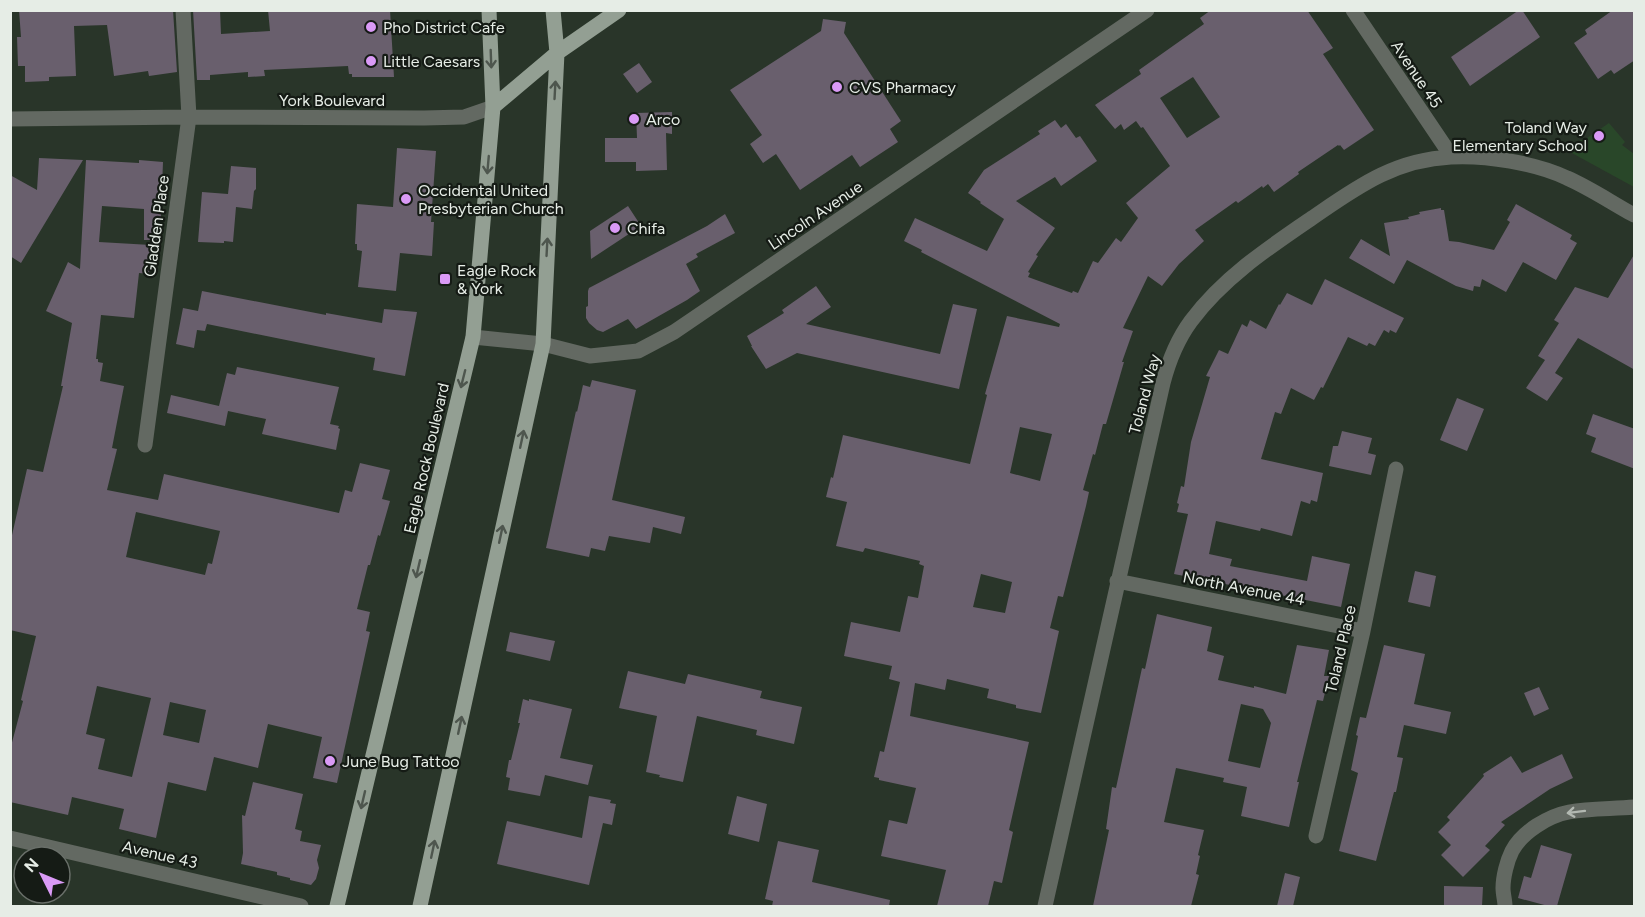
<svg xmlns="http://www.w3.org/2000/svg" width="1645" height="917" font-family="Figtree,sans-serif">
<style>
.green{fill:#294729}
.building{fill:#695f6d;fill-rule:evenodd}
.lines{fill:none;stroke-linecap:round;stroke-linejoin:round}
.minor{stroke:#636962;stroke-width:15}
.major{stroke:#939f93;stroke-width:15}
.oneway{stroke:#4e564e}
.oneway2{stroke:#b2b8b1}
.poi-dot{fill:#da9af6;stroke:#151b15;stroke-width:2}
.labels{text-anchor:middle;stroke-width:4.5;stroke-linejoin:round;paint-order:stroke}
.poi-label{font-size:16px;fill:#e6ede6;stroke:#151b15;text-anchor:start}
.street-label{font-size:16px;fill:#e6ede6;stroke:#151b15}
</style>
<rect width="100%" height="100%" fill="#293529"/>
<path class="green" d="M1609 123 1625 142 1622 145 1634 154V187L1570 152 1576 142 1587 138Z"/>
<path class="building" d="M19 10H173L177 72 149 76 148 71 114 76 107 25 74 26 76 76 49 77V81L25 82V66H18L17 37H21Z
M193 10H220L221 34 270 31 268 10H390L394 77H352V74H349L348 66 264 70 265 76 248 77V72L210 75V80H197Z
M1211 10H1307L1333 48 1323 54 1374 130 1344 150 1340 145 1339 146 1338 145 1298 172 1299 174 1274 192 1268 184 1263 188 1262 186 1238 203 1236 201 1195 230 1204 241 1179 264 1162 286 1148 276 1123 328 1133 331 1122 362H1124L1106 424H1103L1095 455 1093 454 1083 490 1089 492 1086 506 1063 597 1058 596 1050 628 1059 631 1041 713 1016 708V705L987 698 989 689 947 679 945 690 915 683 910 716 1029 742 1009 830 1013 832 1002 883 994 881 988 906H937L946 870 881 856 889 820 907 824 916 788 879 780V778L874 777 880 751 884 752 900 682 889 679 892 666 844 656 851 622 900 632 908 596 918 598 924 566 919 564 920 561 865 548 863 552 836 546 847 502 826 497 831 477 833 478 843 435 970 464 987 395 985 394 1007 316 1059 327 1060 324 921 252 922 250 904 241 915 218 987 251 1004 219 980 203 981 202 968 193 984 170 1040 134 1038 131 1055 120 1061 128 1066 124 1076 138 1080 136 1097 161 1061 186 1055 177 1016 201 1055 228 1036 255 1038 256 1028 272 1030 273 1028 277 1072 293 1073 291 1078 293 1093 261 1098 263 1116 238 1121 242 1138 218 1126 203 1170 166 1143 127 1141 128 1136 121 1124 130 1121 124 1115 129 1095 105 1141 74 1139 70 1204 24 1200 18ZM1193 77 1220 117 1187 138 1160 98ZM1020 427 1052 434 1040 481 1010 473ZM981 574 1012 582 1005 613 973 607Z
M1519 10H1522L1540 37 1470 86 1451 57Z
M1613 10H1635V60L1614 74 1611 70 1598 79 1574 43 1587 34 1585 30Z
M823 19 846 22 844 33 901 121 890 129 898 142 860 167 852 155 800 190 776 154 763 163 750 144 762 135 730 90 821 31Z
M639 63 652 82 637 93 623 74Z
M672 112V134L666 133 667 170 636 171V162H605V138H637L636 113Z
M397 148 436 151 431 222H434L432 256 400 253 396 291 358 287 362 251 357 250V244H355L357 204 393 207Z
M39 158 83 160 21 263 10 256V175L37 190Z
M86 160 139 163V160L163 162 160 240H144V209L102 206 99 242 151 245 149 274 139 273 134 318 101 315 96 359H98V362L103 363 100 381 124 386 112 448 117 449 107 490 158 500 164 474 339 513 345 490 352 492 360 463 390 470 382 499 390 501 380 536 378 535 370 565H368L357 609 370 612 366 631 370 632 337 783 313 778 322 737 268 724 258 768 214 757 206 791 168 782 156 838 119 829 124 809 72 797 68 815 10 802V750L23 701 21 700 36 636 10 630V544L27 469 43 472 63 386H61L72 323 46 311 68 262 80 269ZM136 512 220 531 212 564 208 563 205 575 126 557ZM97 686 151 698 132 777 98 769 105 739 86 734ZM170 702 206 710 199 743 163 735Z
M231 166 256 168V189L254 191 252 209 236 207 233 242 224 241V243L198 242 202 192 228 194Z
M1516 204 1572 235 1570 239 1577 243 1556 280 1523 262 1506 292 1482 279 1480 287 1474 286 1473 291 1456 286 1407 260 1394 284 1349 258 1361 239 1390 256 1384 223 1409 219 1408 217 1420 214 1419 212 1441 208V210H1444L1449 241 1459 242 1494 250 1510 222 1507 220Z
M628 206 641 226 591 259 590 231Z
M725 214 735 233 696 254 698 257 686 264 700 291 687 300 636 329 628 319 603 332 597 330 589 323 586 318V307L588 306V291L589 288 707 226Z
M1635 253V370L1578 338 1555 373 1563 378 1547 401 1526 388 1545 360 1538 356 1559 323 1554 320 1575 287 1608 298Z
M1325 279 1404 318 1396 333 1390 330 1389 333 1384 330 1375 346 1369 343 1367 346 1348 337 1323 388 1321 387 1314 400 1291 388 1281 414 1275 412 1261 459 1323 473 1317 502 1311 500 1310 504 1301 501 1292 536 1261 528 1260 531 1216 521 1209 554 1232 559 1230 566 1307 581 1312 556 1350 564 1341 607 1174 574 1188 514 1177 512 1179 504 1177 503 1181 486 1184 487 1191 442 1210 377 1206 376 1219 350 1228 354 1242 324 1247 327 1250 320 1266 329 1279 304 1280 305 1287 293 1312 305Z
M816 286 831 307 806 324 940 354 953 304 977 309 959 389 797 353 766 369 751 346H752L747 336 784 313 782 310Z
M202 291 326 315V313L382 323 384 309 417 312 405 376 373 370 375 358 207 324 205 331 197 330 194 348 176 344 183 308 198 311Z
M237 367 339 387 330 424 339 426 338 428 340 429 336 450 262 434 266 419 228 411 225 426 167 413 171 395 219 406 227 373 235 375Z
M592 380 636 390 612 500 685 517 681 534 653 527 650 543 609 536 605 551 591 548 589 557 546 548 576 411 577 412 583 385 590 387Z
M1457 398 1484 409 1467 451 1440 440Z
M1593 414 1635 429V469L1591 452 1596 438 1586 434Z
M1342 431 1372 438 1368 453 1376 455 1371 475 1329 466 1333 446H1338Z
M1415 571 1436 576 1430 607 1408 602Z
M1157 614 1212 627 1207 651 1224 656 1218 680 1254 688V686L1286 694 1297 645 1329 650 1324 676H1329L1323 701 1317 700 1297 782H1299L1289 827 1241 816 1247 787 1223 782 1224 778 1176 768 1164 822 1204 830 1198 855 1200 856 1196 874 1199 875 1191 906H1093L1109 830 1106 829 1112 787 1116 788 1142 668 1145 669ZM1241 704 1263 709 1271 723 1260 768 1228 761Z
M510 632 555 641 550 661 506 651Z
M1384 645 1425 654 1414 704 1451 712 1446 734 1404 725 1397 757 1403 758 1396 792H1394L1376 861 1339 851 1358 773 1351 770 1358 736 1356 735 1360 717 1366 718Z
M628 671 685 684 688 674 762 691 760 698 802 707 794 744 756 735 757 730 697 716 683 782 659 777 660 775 646 772 657 716 619 708Z
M1539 687 1549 709 1534 716 1524 693Z
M523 699 529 701V699L572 709 560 758 593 765 588 785 545 775 540 796 508 790 510 778 506 777 509 760H511L520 723H518Z
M1562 754 1573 778 1550 789 1501 822 1505 825 1485 846 1490 850 1463 877 1441 855 1451 845 1438 832 1450 820 1447 817 1484 776 1483 774 1511 756 1522 773Z
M253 782 303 794 295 829 302 831 300 841 321 845 317 860 319 868 316 879 311 885 290 880V878L277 875V872L241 864 243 853 242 815 245 816Z
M589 796 611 800 610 803 616 804 612 825 603 823 589 885 497 864 507 821 582 838Z
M737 796 767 804 759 842 728 834Z
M778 841 819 850 812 882 890 900 889 906H772L773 901 765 899Z
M1541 845 1572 854 1557 906H1548L1518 898 1524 876 1531 878Z
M1285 873 1300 877 1293 906H1277Z
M1444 886 1483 887 1482 906H1444Z"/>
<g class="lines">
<path class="minor" d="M1353 10 1452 157
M10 119 189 117 424 118 464 117 493 107
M473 337 543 344 590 356 638 351 674 332 1147 10
M145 445 189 117 183 10
M1117 581 1363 631
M1316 836 1363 631 1396 469
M10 838 301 906
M1045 906 1163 383C1169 360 1177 340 1191 321 1223 278 1268 248 1312 218 1334 203 1356 187 1381 175 1402 165 1428 158 1451 157 1485 155 1536 163 1567 178 1590 188 1612 203 1634 215
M1505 906C1505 901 1503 894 1503 888 1503 877 1507 861 1512 851 1522 832 1548 816 1569 812 1590 808 1613 809 1634 807"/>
<path class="major" d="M493 107 557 53 619 10
M337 906 473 337 493 107 489 10
M420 906 543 344 557 53 553 10"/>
</g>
<defs><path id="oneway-shaft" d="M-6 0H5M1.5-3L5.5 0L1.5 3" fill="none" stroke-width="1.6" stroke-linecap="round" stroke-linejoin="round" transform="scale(1.5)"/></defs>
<g class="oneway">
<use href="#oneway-shaft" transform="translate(491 59) rotate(88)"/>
<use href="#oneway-shaft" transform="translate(555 90) rotate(-87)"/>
<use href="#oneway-shaft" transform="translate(488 165) rotate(95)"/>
<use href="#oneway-shaft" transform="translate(547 247) rotate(-87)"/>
<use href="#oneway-shaft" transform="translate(463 379) rotate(104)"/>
<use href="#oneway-shaft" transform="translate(522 439) rotate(-78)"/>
<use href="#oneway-shaft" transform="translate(501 534) rotate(-78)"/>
<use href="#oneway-shaft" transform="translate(418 569) rotate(103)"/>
<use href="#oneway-shaft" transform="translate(460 725) rotate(-78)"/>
<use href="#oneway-shaft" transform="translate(363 800) rotate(103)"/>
<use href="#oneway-shaft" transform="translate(433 849) rotate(-78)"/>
</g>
<use class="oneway2" href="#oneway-shaft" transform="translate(1576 812) rotate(173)"/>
<g class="poi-dot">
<circle cx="371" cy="27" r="6"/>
<circle cx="371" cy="61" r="6"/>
<circle cx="837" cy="87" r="6"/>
<circle cx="634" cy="119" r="6"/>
<circle cx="1599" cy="136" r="6"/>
<circle cx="406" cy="199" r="6"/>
<circle cx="615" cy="228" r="6"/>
<rect x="439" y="273" width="12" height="12" rx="3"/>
<circle cx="330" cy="761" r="6"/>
</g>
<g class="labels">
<g class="poi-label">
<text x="383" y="33">Pho District Cafe</text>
<text x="383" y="67">Little Caesars</text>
<text x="849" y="93">CVS Pharmacy</text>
<text x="646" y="125">Arco</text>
<text x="1587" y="133" text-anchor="end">Toland Way<tspan x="1587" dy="18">Elementary School</tspan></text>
<text x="418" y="196">Occidental United<tspan x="418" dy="18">Presbyterian Church</tspan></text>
<text x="627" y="234">Chifa</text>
<text x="457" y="276">Eagle Rock<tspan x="457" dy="18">&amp; York</tspan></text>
<text x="342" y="767">June Bug Tattoo</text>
</g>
<g class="street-label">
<text transform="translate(1417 74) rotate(56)" y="6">Avenue 45</text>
<text x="332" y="106">York Boulevard</text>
<text transform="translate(815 215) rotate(-34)" y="6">Lincoln Avenue</text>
<text transform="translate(156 226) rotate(-82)" y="6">Gladden Place</text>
<text transform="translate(1144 394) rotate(-75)" y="6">Toland Way</text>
<text transform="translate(426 458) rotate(-77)" y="6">Eagle Rock Boulevard</text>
<text transform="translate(1244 588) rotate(11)" y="6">North Avenue 44</text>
<text transform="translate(1340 649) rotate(-77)" y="6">Toland Place</text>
<text transform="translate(160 854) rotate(13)" y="6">Avenue 43</text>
</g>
</g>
<rect width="1645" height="917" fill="none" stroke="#e6ede6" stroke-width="24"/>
<g transform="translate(42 875) rotate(313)"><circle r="28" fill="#151b15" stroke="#696f69" stroke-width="1.5"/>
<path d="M0-4.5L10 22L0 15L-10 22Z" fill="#da9af6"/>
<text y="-9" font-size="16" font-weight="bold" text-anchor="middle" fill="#e6ede6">N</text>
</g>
</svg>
